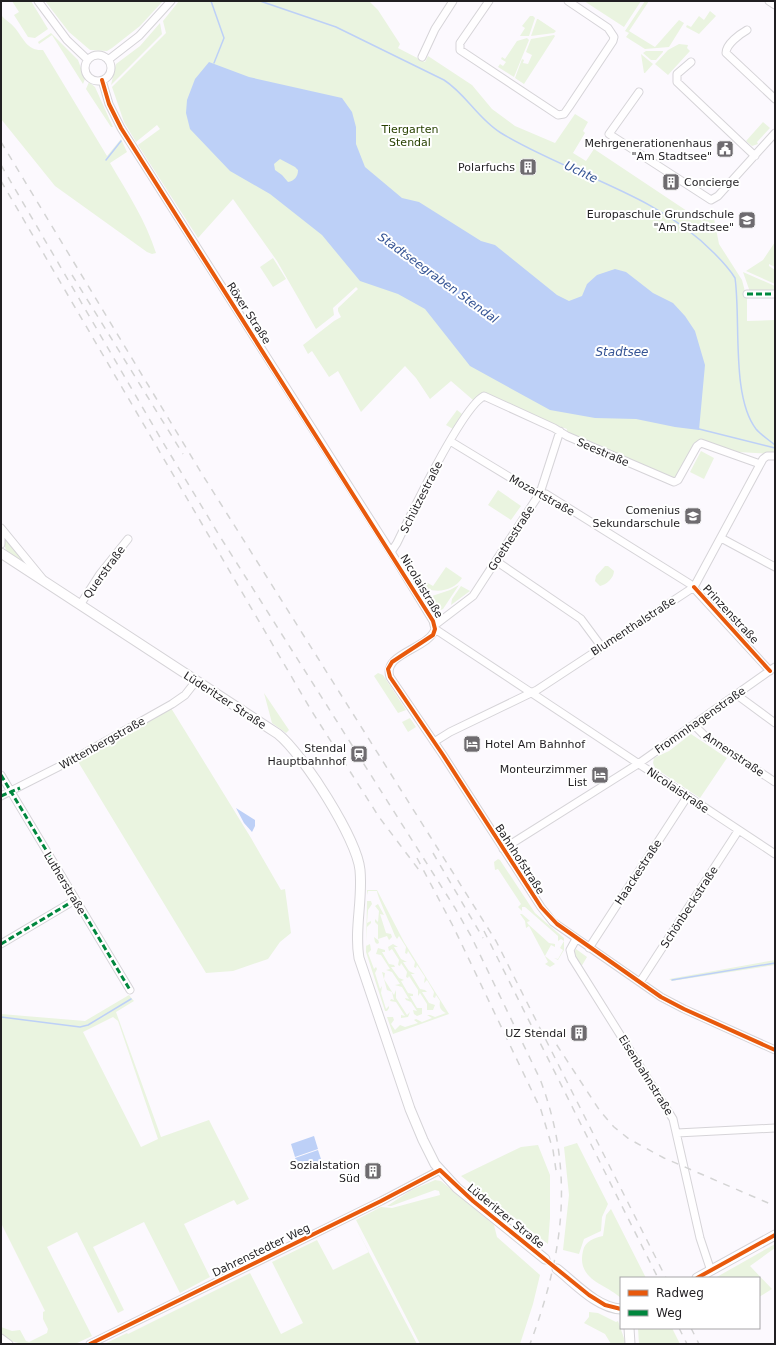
<svg xmlns="http://www.w3.org/2000/svg" width="776" height="1345" font-family="'DejaVu Sans',sans-serif">
<style>
.green{fill:#eaf4e0;fill-rule:evenodd}
.water{fill:#bdd0f7;fill-rule:evenodd}
.lines{fill:none;stroke-linecap:round;stroke-linejoin:round}
.stream{stroke:#bdd0f7;stroke-width:1.5}
.minor-casing{stroke:#d6d4d8;stroke-width:9}
.major-casing{stroke:#d6d4d8;stroke-width:11}
.minor{stroke:#fffeff;stroke-width:7}
.major{stroke:#fffeff;stroke-width:9}
.rail{stroke:#d4d4d4;stroke-width:1.5;stroke-dasharray:7 7;stroke-linecap:butt}
.quiet{stroke:#00873e;stroke-width:3;stroke-dasharray:6 3;stroke-linecap:butt}
.cycleway-casing{stroke:#fff;stroke-width:6}
.cycleway{stroke:#e8590c;stroke-width:4}
.labels{text-anchor:middle;stroke-width:4;stroke-linejoin:round;paint-order:stroke}
.park-label{font-size:11px;fill:#284101;stroke:#fff}
.poi-label{font-size:11px;fill:#211f22;stroke:#fff;text-anchor:end}
.street-label{font-size:11px;fill:#211f22;stroke:#fff}
.water-label{font-size:12px;font-style:italic;fill:#345394;stroke:#fff}
</style>
<rect width="100%" height="100%" fill="#fcf9fe"/>
<path class="green" d="M12 1H31L48 29 35 38 28 37 14 15 19 12Z
M45 1H163L140 26 112 48 107 51 90 50 69 32Z
M179 1H369L378 10 400 44 398 48 425 62 428 56 472 85 492 109 515 126 555 143 575 114 588 122 583 131 585 133 573 153 586 161 594 149 702 221 712 208 719 244 742 280 747 299V321L775 320V454L738 452 704 442 694 443 675 480 566 433 567 429 549 423 487 393 473 400 451 381 430 399 416 378 405 366 361 412 338 371 329 377 312 351 308 354 303 345 334 321 341 317 338 311V308L358 289 356 287 333 308 334 315 316 329 277 261 233 199 198 238 138 145 160 129 157 125 136 142 124 122 112 87 166 33 163 21Z
M584 1H641L624 27Z
M645 1H649L629 31 655 47 679 20 684 23 669 47 645 49 626 37 629 33 625 31Z
M710 11 716 16 699 34 686 27 687 25 691 27 699 16 704 20Z
M1 15C5 20 11 23 15 28 24 39 27 51 43 50L107 156 121 139 127 152 110 163C127 192 146 221 156 253L152 254 147 252 55 186 1 119Z
M530 16H533L535 18 529 36H520L525 28 522 26Z
M537 19H538L556 31 554 33 531 36Z
M160 23 162 34 111 85 116 64 140 46Z
M51 33 78 60 85 79 83 84 52 35 39 44 38 42Z
M554 35 555 36 524 84 515 78 522 59 524 60 523 63 528 64 532 55 526 52 531 39Z
M527 38 529 40 514 77 498 67 500 64 503 66 506 62 501 59 502 57 505 59 517 41Z
M679 44 688 45 687 48 690 51 668 75 655 64 668 50Z
M646 51H663V52L656 60H651L643 53Z
M641 54 653 64 645 73H644Z
M89 82 95 87 113 127H111L86 89Z
M763 122 770 128 757 142 758 144 752 146 746 141Z
M775 242V267L769 264V266L775 270V284L746 271 763 260Z
M273 258 286 279 273 287 260 267Z
M743 272 775 286V292H750Z
M457 410 462 414 453 429 446 425Z
M701 451 714 458 704 479 690 472Z
M498 490 521 506 511 520 488 505Z
M4 537 25 562 23 563C13 556 2 552 4 537Z
M605 566H608L614 571C614 578 606 585 600 586L595 581 596 576Z
M446 567 462 578C454 592 429 596 419 582L421 579 433 586Z
M459 585 443 609 436 612 432 605V596L450 590Z
M461 586 470 591 451 605 452 599Z
M378 673 383 675 406 710 398 713 374 676Z
M264 693 289 730 286 733 272 723Z
M171 708 251 838 281 890 285 889 291 933 280 942 268 959 233 971 206 973 77 760Z
M410 718 416 727 408 732 402 722Z
M691 734 727 758 700 798 655 768 653 763 654 758 669 751Z
M498 859 500 860 535 913 564 938V950L558 960 554 958 558 959 563 950 560 948 564 941 561 939 558 941V936L525 907H522V911L518 907 521 904 498 869 495 870 494 862Z
M367 890H377L404 942 449 1014 393 1034 387 1017H393L394 1020 391 1024 395 1030 400 1025 405 1027 418 1023 414 1020 416 1019 422 1022 432 1018 427 1015H430L435 1017 446 1013C440 1010 439 1007 440 1001L436 995 435 998 433 997 434 992 427 980 424 983 425 977 417 965 416 968 414 967 415 962 408 951 407 954 405 953 406 947 399 936 397 939 395 936C392 927 377 896 377 891H368L367 895Z
M367 901H371L372 904 368 910 367 923 371 921V923L367 927 366 946 370 944 371 950 368 953 374 969 376 967 377 969 375 973 380 989 382 986 381 993 386 1009 389 1006V1008L387 1011H385L366 952Z
M378 904 384 915 380 914 386 933 391 934 392 937 389 940 387 936 378 939 379 943 377 944 375 942 374 937 378 940V925L375 922V919L378 922 379 911 375 906Z
M520 914H522L530 921 527 922 528 924 549 943 555 944V947L551 945 545 956 555 964 550 967 545 964 548 962 529 926 526 928 525 921Z
M393 944 398 947H394L401 959 407 962H403L409 971 415 974H411L420 989 425 990 427 992H422L429 1003 435 1005 433 1010H427V1004L420 993 418 996V990L409 976 408 978 406 977 407 972 401 963 400 966 398 965 399 960 392 949 389 951 388 947Z
M378 948 385 950V952H382L389 964 394 965 395 967H391L399 978 404 980 401 981 408 993 413 994V996H410L417 1008H422V1014L417 1016 414 1014 413 1010 417 1011 411 1002 406 1000 405 998 409 999 402 987 395 985 400 984 392 972 386 970 390 969 381 955 376 954Z
M576 949 587 957 581 967 574 952Z
M775 960V965L672 981 669 979Z
M382 972 385 973 384 979 394 995 396 990V998L407 1015 410 1012 408 1017 401 1018V1015L405 1016 396 1002 390 1001 391 999 394 1000 392 992 387 990Z
M129 995 134 1001 116 1012 161 1137 209 1120 249 1199 237 1205 234 1200 184 1224 210 1277 180 1293 144 1222 93 1247 124 1310 118 1313 77 1232 47 1247 92 1336 75 1344H22L11 1341 1 1333V1327L12 1331 20 1330 26 1341 29 1342 47 1333 48 1329 43 1319V1312L45 1311 1 1223V1014L85 1021ZM113 1017 118 1021 158 1139 141 1147 83 1032Z
M577 1143 608 1204 602 1217 601 1231 584 1239 579 1254 563 1250 569 1195 564 1147Z
M538 1145 550 1175V1218L548 1244 461 1176 521 1147Z
M435 1180 441 1181 494 1225 497 1237 540 1275 533 1304 520 1344H420L356 1220 381 1207 392 1208 440 1195 439 1191 435 1190 391 1206H387L410 1191Z
M611 1209 646 1278H621V1298C606 1284 576 1280 583 1251 585 1241 594 1238 603 1236L606 1215Z
M353 1222 417 1344H104L127 1333 128 1334 250 1273 281 1334 303 1323 272 1262 317 1240 333 1270 369 1252Z
M775 1244V1248L750 1266 772 1289 759 1297V1278H715Z
M589 1312 598 1313 616 1322 618 1321 626 1344H611L605 1334 584 1323 589 1317Z
M638 1328H672L680 1344H639Z"/>
<path class="water" d="M209 62 249 77 342 98 352 112 356 127V144L365 167 402 198 419 202 481 241 495 245 557 295 569 301 582 296 587 284 597 275 615 269 626 272 653 293 673 303 685 316 695 331 705 365 699 430 675 427 636 419 595 418 550 410 470 366 425 309 398 294 360 281 322 235 270 194 230 171 190 129 186 113 187 100 195 79ZM280 159 295 167 298 170C298 177 294 181 288 182L282 175 275 170 274 164Z
M236 808 255 820V826L252 832 244 823Z
M314 1136 318 1149 295 1157 291 1144Z
M318 1150 322 1162 299 1169 295 1158Z"/>
<g class="lines">
<path class="stream" d="M211 1 224 38 214 63
M260 1 336 27 444 80C466 94 478 119 501 133 570 175 656 193 714 253 722 261 729 268 735 278 741 319 731 397 756 429 761 435 769 440 775 445
M106 160 121 141
M699 429 775 448
M672 980 775 963
M1 1017 80 1027 88 1025 131 999"/>
<defs>
<path id="minor" d="M38 1 67 40 88 60
M489 1 460 43V50L558 115 564 114 569 107 613 41 614 37 608 28 568 1
M769 1 775 5
M747 30C740 34 726 44 726 53L775 99
M85 68a13 13 0 1 1 26 0a13 13 0 1 1-26 0Z
M422 57 435 29 453 1
M108 60 139 36 171 1
M691 62 677 74V82L755 156
M102 80 109 104 121 128 391 552 433 621 435 629 775 854
M639 92 609 134 711 200 718 196 775 133
M747 294H775
M450 441 534 492 546 494 690 584 770 671
M1 528 42 578
M1 533V544
M721 538 775 567
M391 552 397 543C410 516 462 407 484 396L554 428 567 436 674 482 678 480 697 446 701 443 760 464
M496 561 581 619 601 646
M80 605 100 574 128 539
M435 625 473 596 540 493 560 431
M435 629C429 649 382 653 390 677L443 755 541 907 553 922 661 997 684 1009 775 1050
M737 695 775 723
M694 725 705 736 775 782
M434 742 450 732 537 690 694 587 763 459 767 456H775
M1 775 130 990
M1 796 76 758 172 704 185 695 196 681
M503 849 638 764 775 667
M576 939 570 950 572 958 673 1119 700 1238 711 1271
M1 944 75 900
M589 948 687 797
M640 982 738 831
M677 1133 775 1128
M1 1338 9 1344
M90 1344 381 1201 440 1170"/>
<path id="major" d="M1 553 278 734C303 754 357 839 360 870 363 900 354 929 359 958L410 1109 423 1140 435 1164 457 1188 545 1259
M557 1269C575 1283 597 1308 621 1309
M697 1278 775 1235
M629 1328 630 1344"/>
</defs>
<use href="#minor" class="minor-casing"/>
<use href="#major" class="major-casing"/>
<use href="#minor" class="minor"/>
<use href="#major" class="major"/>
<path class="rail" d="M1 142 202 474 496 941 666 1278
M1 165 161 439 219 535 455 908 471 936 540 1079C575 1171 564 1253 530 1344
M1 181 311 710 379 817 419 870
M72 275 183 454
M433 853 483 938
M417 858 453 926 541 1110 553 1150 557 1177
M484 931 658 1278
M549 1033 600 1111 614 1127 629 1139 664 1158 775 1206
M679 1328 687 1344
M691 1328 699 1344"/>
<path class="quiet" d="M747 294H775
M1 775 130 990
M1 796 20 788
M1 944 75 900"/>
<defs>
<path id="cycleway" d="M102 80 109 104 121 128 433 621 435 629 433 635 392 662 388 669 390 677 443 755 541 907 557 924 661 997 684 1009 775 1050
M694 587 770 671
M697 1278 775 1235
M90 1344 381 1201 440 1170 473 1201 589 1295 605 1305 621 1309"/>
</defs>
<use href="#cycleway" class="cycleway-casing"/>
<use href="#cycleway" class="cycleway"/>
</g>
<defs>
<symbol id="civic-square" viewBox="-11 -11 22 22"><rect x="-9" y="-9" width="18" height="18" rx="4" fill="#6e6b6f" stroke="#fff"/><path d="M-.6-6.5H3V-4.5H.6V-3L4-1V1h2V6H-6V1h2V-1L-.6-3ZM-1.2 2.5V6h2.4V2.5Z" fill="#fff"/></symbol>
<symbol id="building-square" viewBox="-11 -11 22 22"><rect x="-9" y="-9" width="18" height="18" rx="4" fill="#6e6b6f" stroke="#fff"/><path d="M-4-6H4V6H1V3H-1V6H-4ZM-2.5-4.3h1.7v1.8h-1.7ZM.8-4.3h1.7v1.8H.8ZM-2.5-1h1.7V.8h-1.7ZM.8-1h1.7V.8H.8Z" fill="#fff"/></symbol>
<symbol id="school-square" viewBox="-11 -11 22 22"><rect x="-9" y="-9" width="18" height="18" rx="4" fill="#6e6b6f" stroke="#fff"/><path d="M0-5L7-2L0 1L-7-2ZM-4 1L0 2.5L4 1V4Q0 6-4 4Z" fill="#fff"/></symbol>
<symbol id="hotel-square" viewBox="-11 -11 22 22"><rect x="-9" y="-9" width="18" height="18" rx="4" fill="#6e6b6f" stroke="#fff"/><path d="M-6-4.5h1.5V1H6V5H4.5V3h-9V5H-6ZM-4 0a1.8 1.8 0 1 1 3.6 0ZM.5 0V-2.5h3Q6-2.5 6 0Z" fill="#fff"/></symbol>
<symbol id="station-square" viewBox="-11 -11 22 22"><rect x="-9" y="-9" width="18" height="18" rx="4" fill="#6e6b6f" stroke="#fff"/><path d="M-3-6H3Q5-6 5-4V2Q5 4 3 4L4.5 6H3L1.5 4h-3L-3 6H-4.5L-3 4Q-5 4-5 2V-4Q-5-6-3-6ZM-3.5-4v3h7v-3ZM-3.5 1v1.5H-2V1ZM2 1v1.5H3.5V1Z" fill="#fff"/></symbol>
</defs>
<g fill-rule="evenodd">
<use href="#civic-square" x="715" y="139" width="20" height="20"/>
<use href="#building-square" x="518" y="157" width="20" height="20"/>
<use href="#building-square" x="661" y="172" width="20" height="20"/>
<use href="#school-square" x="737" y="210" width="20" height="20"/>
<use href="#school-square" x="683" y="506" width="20" height="20"/>
<use href="#hotel-square" x="462" y="734" width="20" height="20"/>
<use href="#station-square" x="349" y="744" width="20" height="20"/>
<use href="#hotel-square" x="590" y="765" width="20" height="20"/>
<use href="#building-square" x="569" y="1023" width="20" height="20"/>
<use href="#building-square" x="363" y="1161" width="20" height="20"/>
</g>
<g class="labels">
<g class="park-label">
<text x="410" y="133">Tiergarten<tspan x="410" dy="13">Stendal</tspan></text>
</g>
<g class="poi-label">
<text x="712" y="147">Mehrgenerationenhaus<tspan x="712" dy="13">"Am Stadtsee"</tspan></text>
<text x="515" y="171">Polarfuchs</text>
<text x="684" y="186" text-anchor="start">Concierge</text>
<text x="734" y="218">Europaschule Grundschule<tspan x="734" dy="13">"Am Stadtsee"</tspan></text>
<text x="680" y="514">Comenius<tspan x="680" dy="13">Sekundarschule</tspan></text>
<text x="485" y="748" text-anchor="start">Hotel Am Bahnhof</text>
<text x="346" y="752">Stendal<tspan x="346" dy="13">Hauptbahnhof</tspan></text>
<text x="587" y="773">Monteurzimmer<tspan x="587" dy="13">List</tspan></text>
<text x="566" y="1037">UZ Stendal</text>
<text x="360" y="1169">Sozialstation<tspan x="360" dy="13">Süd</tspan></text>
</g>
<g class="street-label">
<text transform="translate(249 313) rotate(57)" y="4">Röxer Straße</text>
<text transform="translate(603 452) rotate(23)" y="4">Seestraße</text>
<text transform="translate(542 495) rotate(29)" y="4">Mozartstraße</text>
<text transform="translate(421 497) rotate(-63)" y="4">Schützestraße</text>
<text transform="translate(511 538) rotate(-57)" y="4">Goethestraße</text>
<text transform="translate(104 572) rotate(-54)" y="4">Querstraße</text>
<text transform="translate(422 586) rotate(59)" y="4">Nicolaistraße</text>
<text transform="translate(731 614) rotate(47)" y="4">Prinzenstraße</text>
<text transform="translate(633 626) rotate(-33)" y="4">Blumenthalstraße</text>
<text transform="translate(225 700) rotate(33)" y="4">Lüderitzer Straße</text>
<text transform="translate(700 720) rotate(-35)" y="4">Frommhagenstraße</text>
<text transform="translate(102 743) rotate(-29)" y="4">Wittenbergstraße</text>
<text transform="translate(734 754) rotate(34)" y="4">Annenstraße</text>
<text transform="translate(678 790) rotate(34)" y="4">Nicolaistraße</text>
<text transform="translate(520 859) rotate(57)" y="4">Bahnhofstraße</text>
<text transform="translate(638 872) rotate(-57)" y="4">Haackestraße</text>
<text transform="translate(65 883) rotate(59)" y="4">Lutherstraße</text>
<text transform="translate(689 907) rotate(-57)" y="4">Schönbeckstraße</text>
<text transform="translate(646 1075) rotate(58)" y="4">Eisenbahnstraße</text>
<text transform="translate(506 1216) rotate(39)" y="4">Lüderitzer Straße</text>
<text transform="translate(261 1250) rotate(-26)" y="4">Dahrenstedter Weg</text>
</g>
<g class="water-label">
<text transform="translate(581 172) rotate(25)" y="4">Uchte</text>
<text transform="translate(438 278) rotate(36)" y="4">Stadtseegraben Stendal</text>
<text x="622" y="356">Stadtsee</text>
</g>
</g>
<rect width="776" height="1345" fill="none" stroke="#211f22" stroke-width="4"/>
<rect x="620" y="1277" width="140" height="52" fill="#ffffff" stroke="#a6a5a7"/>
<rect x="628" y="1290" width="20" height="6" fill="#e8590c" stroke="#a6a5a7"/>
<text x="656" y="1297" font-size="12" fill="#211f22">Radweg</text>
<rect x="628" y="1310" width="20" height="6" fill="#00873e" stroke="#a6a5a7"/>
<text x="656" y="1317" font-size="12" fill="#211f22">Weg</text>
</svg>
